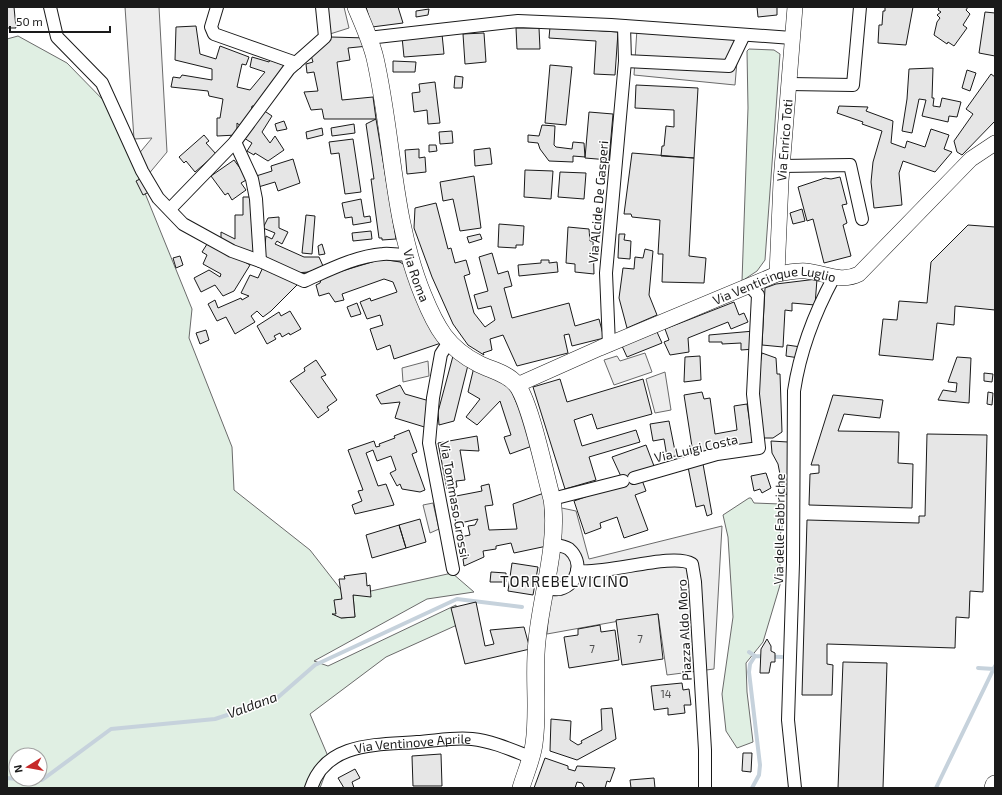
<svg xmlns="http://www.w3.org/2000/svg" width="1002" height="795" font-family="'Exo 2',sans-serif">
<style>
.green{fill:#e0efe3;stroke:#6a6a6a;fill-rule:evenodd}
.parking{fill:#ededed;stroke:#6a6a6a}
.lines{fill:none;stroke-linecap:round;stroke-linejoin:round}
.stream{stroke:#c6d2dc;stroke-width:4}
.building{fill:#e6e6e6;stroke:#1a1a1a}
.minor-casing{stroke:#1a1a1a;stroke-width:14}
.tertiary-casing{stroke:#1a1a1a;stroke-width:16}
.secondary-casing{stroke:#1a1a1a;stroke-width:18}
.primary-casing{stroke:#1a1a1a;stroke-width:20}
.minor{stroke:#fff;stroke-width:12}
.tertiary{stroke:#fff;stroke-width:15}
.secondary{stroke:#fff;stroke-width:17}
.primary{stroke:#fff;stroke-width:19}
.labels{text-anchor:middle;stroke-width:3;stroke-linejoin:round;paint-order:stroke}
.number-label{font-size:11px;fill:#4d4d4d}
.street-label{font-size:13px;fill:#1a1a1a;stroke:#fff}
.water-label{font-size:14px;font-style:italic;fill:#1a1a1a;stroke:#fff}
.quarter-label{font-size:15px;letter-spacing:1px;fill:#1a1a1a;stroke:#fff}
</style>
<rect width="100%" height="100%" fill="#fff"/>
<path class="green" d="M18 36 67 63 110 107 192 309 189 338 232 447 234 490 310 550 342 591 341 618 355 617 353 595 452 573 474 592 427 599 314 661 328 666 456 605 457 625 386 657 310 714 330 761 320 788H7V39ZM16 755H40V779H16Z
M749 49 774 50 780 54 765 260 757 271 742 281 748 108 747 51Z
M749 498H751L754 503 780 504 784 517 780 536V585L763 642 746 663 747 692 753 742 737 748 726 731 722 694 733 617 728 537 723 515Z"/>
<path class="parking" d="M125 7H159L167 152 147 176 137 156 152 138 134 139Z
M327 7H344L349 28 330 34Z
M637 29 739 37 735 85 634 75Z
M645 353 652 372 614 385 604 360 617 356 620 361Z
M428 361 429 376 403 382 402 368Z
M665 372 671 410 655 413 646 379Z
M433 503 439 529 430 533 423 505Z
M557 507 576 511 589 559 722 526 714 669 667 675 658 614 547 634Z"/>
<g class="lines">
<path class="stream" d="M749 652 755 656 782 657
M978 668 994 669
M7 778 16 779
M21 779 42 780 111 729 215 719 276 699 315 665 457 599 522 607
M752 788 759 775 760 765 749 672 750 664 755 656
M936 788 995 666"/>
</g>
<path class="building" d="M7 7H14L16 28H7Z
M366 7H398L403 23 372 27Z
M757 7H777V15L758 17Z
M885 7H913L906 45 878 43 879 25H882L883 11H885Z
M939 7H968L966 10 970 14 963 25 967 28 954 46 948 42 947 44 934 35 937 22 940 18 937 15 941 12 938 10Z
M429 9 428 15 416 17V11Z
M985 12 995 13V56L979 53Z
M196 26 200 54 216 59 220 46 249 57 246 65 242 64 237 87 250 90 265 72 250 67 252 57 269 62 270 60 286 66 255 106H252L250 118 243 128 237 123V135L217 136V118H220L223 99 209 96 208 91 171 87 173 77 180 78 182 75 212 80V69L175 60 176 27Z
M550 27 618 32 615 75 594 74 596 41 549 38Z
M516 28H539L540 49H517Z
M484 33 486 62 465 64 463 34Z
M442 34 444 54 404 57 402 37Z
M331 37 367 38 368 46 348 48 350 60 337 62 342 100 373 97 376 119H324L322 109 311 110 304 92 318 91 314 72 307 73 306 64 313 62 310 52Z
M393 61 416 62 415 72H393Z
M550 65 572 67 566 125 545 123Z
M933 68 932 98H934L933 106 940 107 942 98 961 102 957 117 949 116 948 122 922 116 926 100 919 99 912 133 902 131 907 99 909 69Z
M967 70 976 73 970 91 962 88Z
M991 74 995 77V121L962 155 957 152 954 141 973 114 966 109Z
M455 76 463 77 462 88H454Z
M435 82 440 123 428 124 427 110 414 112 412 93 420 92 419 84Z
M636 85 698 88 694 158 661 156 662 146H664L666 126 674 127V110L635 108Z
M839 106 868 107 866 111 893 121 891 143 905 148 907 141 925 147 931 129 949 135 944 149 952 152 935 172 903 161 899 173 902 205 874 208 871 182 873 162 882 131 862 124 863 122 837 113Z
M263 110 272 116 262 132 270 143 275 136 284 150 268 161 255 153 254 155 247 151 252 143 244 138Z
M589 112 613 114 609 160 585 158Z
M376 119 396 239 382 240V238H379L371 179H374L366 124Z
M284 121 287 129 277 131 275 124Z
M354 124 355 133 332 136 331 128Z
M542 125 555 126 554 145 556 147 572 149 573 142 584 143 585 157 573 156V162L549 161 540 149 538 143 528 142V135L539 136Z
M322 128 323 135 307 139 306 132Z
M452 131 453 143 440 144 439 132Z
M204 135 209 141 206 143 216 154 195 172 186 161 184 163 179 157Z
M353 139 361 192 345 194 339 153 331 154 329 142Z
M429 145H436L437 151 429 152Z
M490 148 492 164 475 166 474 150Z
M419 149V158L425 157 426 172 407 174 405 150Z
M632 153 694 158 689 256 706 258 704 283 662 282 663 254H658L660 220 632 217 631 214H624Z
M293 159 300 183 278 191 275 182 255 188 253 177 272 171 271 166Z
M234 160 248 179 241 183 246 190 232 200 228 193 225 195 211 176Z
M525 170 553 171 551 199 524 197Z
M560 172 586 173 584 199 558 197Z
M474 176 481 228 460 231 453 199 443 201 440 182Z
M144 177 151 191 143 195 136 181Z
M840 177 847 204 842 205 847 223 843 225 851 256 824 263 813 219 807 221 798 187 825 178 831 179Z
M243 197H255L256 256 221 240V232L235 239V215H243Z
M361 199 364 217 370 216 371 222 353 225 352 217 345 218 342 203Z
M436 203 448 249 451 248 455 263 466 260 470 274 464 276 474 313 485 327 495 320 491 306 478 309 474 295 488 291 479 257 492 253 498 274 508 271 512 286 504 288 512 318 569 303 575 326 599 319 604 338 572 346 569 334 564 335 568 353 517 366 503 335 490 339 492 350 483 353 484 355 468 345 453 324 432 277 414 228 415 208Z
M802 209 805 221 793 224 790 213Z
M306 215 315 216 312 254 302 253Z
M279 217V228L288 232 282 244 277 241 275 244 304 257H319L323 266 309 272 295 273 263 259 266 236 272 239 275 233 263 228 268 218Z
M499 224 524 226 523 245H516V248L498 247Z
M968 225 995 227V310L955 306 954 325 937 323 933 360 879 355 883 319 897 320 899 301 927 303 931 262Z
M568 227 589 229 590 241H593L594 274 575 272V264L566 263Z
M371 231 372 239 353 241 352 233Z
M480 234 482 239 469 243 467 237Z
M619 234H625L624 240 631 241 630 259 618 258Z
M209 241 250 265 234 291 223 296 215 285 201 292 194 278 209 270 220 277 221 274 203 264 207 255 202 252Z
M322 244 325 254 319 255 318 246Z
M645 249 653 251 649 295 657 315 627 328 619 298 623 268 634 269 635 257 643 258Z
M180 256 183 265 176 268 173 258Z
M382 259 400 262 412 270 441 343 394 359 390 345 377 350 370 329 383 325 380 315 367 319 360 302 370 298 371 301 397 292 393 282 384 279 342 294 344 300 335 302 329 293 319 296 316 285 320 283 322 277Z
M541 260H549V263L557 262 558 272 519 276 518 265 541 263Z
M264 265 300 282 271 311 263 317 257 311 251 316 255 322 235 334 226 317 217 321 208 304 215 300 218 308 241 298 242 300 249 296 241 293 250 275 258 278Z
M817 279 815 305 792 303V311L785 310 783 347 762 345 765 288 776 284Z
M734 302 739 315 744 313 748 322 731 329 728 322 688 338 689 352 670 355 664 342 669 340 665 329Z
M357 303 361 314 351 317 347 307Z
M290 311 301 329 290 335 289 333 282 337 280 333 274 336 276 339 267 344 257 326 279 312 281 316Z
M206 330 209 340 200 344 196 333Z
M754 331 755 349 741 350V343L722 344V342H709V335Z
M657 332 662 343 627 357 622 346Z
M787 345 801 347 799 358 786 356Z
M762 353 776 358 777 374H780L782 432 773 438H759L756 386Z
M453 356 468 365 454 421 439 425 438 412Z
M700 356 701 380 684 382 685 357Z
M957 357 971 358 969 403 938 400 943 390 956 392 957 383 948 382Z
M316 360 326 375 321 377 337 400 327 407 329 410 318 418 290 381 305 371 304 368Z
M474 367 494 376 511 390 535 445 510 454 504 437 511 435 500 401 477 425 466 417 480 399 468 392Z
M984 373 993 374 992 382 984 381Z
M560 379 567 402 643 379 652 414 597 429 592 414 574 420 582 446 636 430 640 442 589 457 596 480 565 489 533 387Z
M400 385 405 394 433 402 431 429 395 418 400 402 381 404 376 395Z
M702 392 704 399 710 398 715 434 737 430 734 406 747 404 753 443 693 453 684 395Z
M988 392 993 393 992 405 987 404Z
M833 395 883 400 880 418 844 414 838 431 899 432 898 463 913 464 912 508 809 505 810 474 819 473V465H811Z
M669 421 676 456 667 457 664 439 653 441 650 424Z
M409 430 417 452 412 454 425 490 420 492 402 489 400 484 397 486 390 473 396 470 391 456 377 461 373 450 366 453 378 486 386 484 394 505 355 514 352 505 362 501 358 491 363 490 348 450 374 441 376 447 380 446 379 444 395 438 394 436Z
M927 434 987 435 983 592 970 591 969 618 956 617 955 648 827 644V664L833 665 832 695H802L807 520 919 523V516H925Z
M477 436 479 451 460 450 465 480 456 481 457 487 447 489 438 443Z
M771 441 788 442 791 493 784 495 778 464 772 453Z
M646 445 654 466 642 480 646 491 635 495 648 530 624 538 617 517 600 523 601 528 585 534 574 501 624 483 612 457Z
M703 464 712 514 707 516 704 505 696 507 688 467Z
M766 473 771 488 762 493 760 489 754 491 751 476Z
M489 484 493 505 485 506 489 530 517 529 513 504 544 493 547 546 514 553 511 543 496 546V549L483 551 484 557 464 566 463 559 467 558 466 553H463L460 537 470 535 468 526 475 525 478 519 456 524 451 497 482 491 481 486Z
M420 519 426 542 406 548 399 525Z
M399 525 406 548 372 558 366 535Z
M512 563 538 567 533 595 508 591Z
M491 572 506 573V582H490Z
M366 573 367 586 370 585 371 597 353 595 355 617 341 618 332 614H336L334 600 342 599 339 579H345L344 576Z
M476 602 485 646 494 644 490 630 524 627 530 649 465 664 451 608Z
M658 614 663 659 622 665 616 620Z
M600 625 601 632 615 630 619 660 569 668 564 637 578 635V629Z
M767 639 771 646V651L775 653V662H771L769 673H760L761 649Z
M843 662 887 663 883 788H838Z
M682 683 683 690 689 689 691 705H684L685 713 668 715V708L654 710 651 686Z
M612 708 616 739 577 760 550 751 551 719 571 721 570 740 578 745 582 743 581 741 602 730 601 709Z
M743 753H752L751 772 742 771Z
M441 754 442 786H413L412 756Z
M545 758 568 766V769L575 771 577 766 615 768 610 782 607 781 605 788H585L582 783 577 782 575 788H534Z
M355 769 360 778 352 782 354 788H344L338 778Z
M654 778 655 788H631L630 780Z"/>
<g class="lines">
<defs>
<g id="minor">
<path d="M50 7 57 37 102 83 142 171 158 198 183 224 232 251 260 261 304 281C329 270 356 256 383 254 392 253 399 256 408 254"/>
<path d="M217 7 211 27 214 34 296 63"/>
<path d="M368 38 518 21 611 25 792 38"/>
<path d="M625 61 729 66 744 35"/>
<path d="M790 84 853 85 860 7"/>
<path d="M235 142 252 179 256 199 260 261"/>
<path d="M782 166 850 165 862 219"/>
<path d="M170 209 235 142 289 69 325 37 322 7"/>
<path d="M449 342 441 354 433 398 429 443 453 569"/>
<path d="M609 345 606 273 625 61 624 26"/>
<path d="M634 478 717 454 759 448 753 394 758 295 749 285"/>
<path d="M552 499 623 481"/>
<path d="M577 571C607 575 673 552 692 564L695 582 705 750V788"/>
<path d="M544 588C550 589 555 590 560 589 578 584 584 562 569 549 564 546 557 545 551 544"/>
<path id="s1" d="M311 788C326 742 377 745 417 742 435 741 454 737 472 739 492 741 512 750 530 757"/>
<path d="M795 788 788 720 793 563 794 391C800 351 815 312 834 277"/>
</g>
<g id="tertiary">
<path id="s2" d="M777 274 781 181 795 7"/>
<path id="s3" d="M517 385 600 348 777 274C786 273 797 270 806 271 825 273 841 283 859 274L971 159 995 143"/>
</g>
<g id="secondary">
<path id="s4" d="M356 7C363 24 371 41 375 58 393 137 392 220 423 295 436 327 447 348 479 364 491 370 507 373 516 384 530 400 545 474 552 499 559 543 541 596 537 641 533 675 539 710 534 744 532 759 525 774 521 788"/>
</g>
<path id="primary" d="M994 788 995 785"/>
</defs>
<use href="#minor" class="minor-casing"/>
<use href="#tertiary" class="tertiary-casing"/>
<use href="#secondary" class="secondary-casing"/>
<use href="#primary" class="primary-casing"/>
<use href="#minor" class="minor"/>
<use href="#tertiary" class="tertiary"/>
<use href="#secondary" class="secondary"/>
<use href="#primary" class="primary"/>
</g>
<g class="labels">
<g class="number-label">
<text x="640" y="643">7</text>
<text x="592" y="653">7</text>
<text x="666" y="698">14</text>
</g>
<g class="street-label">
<text dy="5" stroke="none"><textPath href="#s2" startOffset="134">Via Enrico Toti</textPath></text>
<text transform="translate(598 202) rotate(-85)" y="5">Via Alcide De Gasperi</text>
<text dy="5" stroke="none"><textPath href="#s4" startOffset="276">Via Roma</textPath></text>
<text dy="5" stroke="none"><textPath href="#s3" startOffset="278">Via Venticinque Luglio</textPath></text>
<text transform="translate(696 448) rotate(-13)" y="5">Via Luigi Costa</text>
<text transform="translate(455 499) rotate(80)" y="5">Via Tommaso Grossi</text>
<text transform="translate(779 529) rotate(-89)" y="5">Via delle Fabbriche</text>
<text transform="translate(684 630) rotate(-93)" y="5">Piazza Aldo Moro</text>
<text dy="5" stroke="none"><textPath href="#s1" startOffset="120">Via Ventinove Aprile</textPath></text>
</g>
<g class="water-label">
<text transform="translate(252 705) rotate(-20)" y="5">Valdana</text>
</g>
<g class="quarter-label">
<text x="565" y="587">TORREBELVICINO</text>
</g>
</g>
<rect width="1002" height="795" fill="none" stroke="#1a1a1a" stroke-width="16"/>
<g transform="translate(28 767) rotate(259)"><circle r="19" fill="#ffffff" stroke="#a3a3a3"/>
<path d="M0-3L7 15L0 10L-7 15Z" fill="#c62828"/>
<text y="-6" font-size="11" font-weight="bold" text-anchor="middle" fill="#1a1a1a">N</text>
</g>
<path d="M10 26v6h100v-6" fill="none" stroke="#1a1a1a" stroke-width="2"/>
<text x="16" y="26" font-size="12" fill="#1a1a1a" stroke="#ffffff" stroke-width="3" paint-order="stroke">50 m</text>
</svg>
